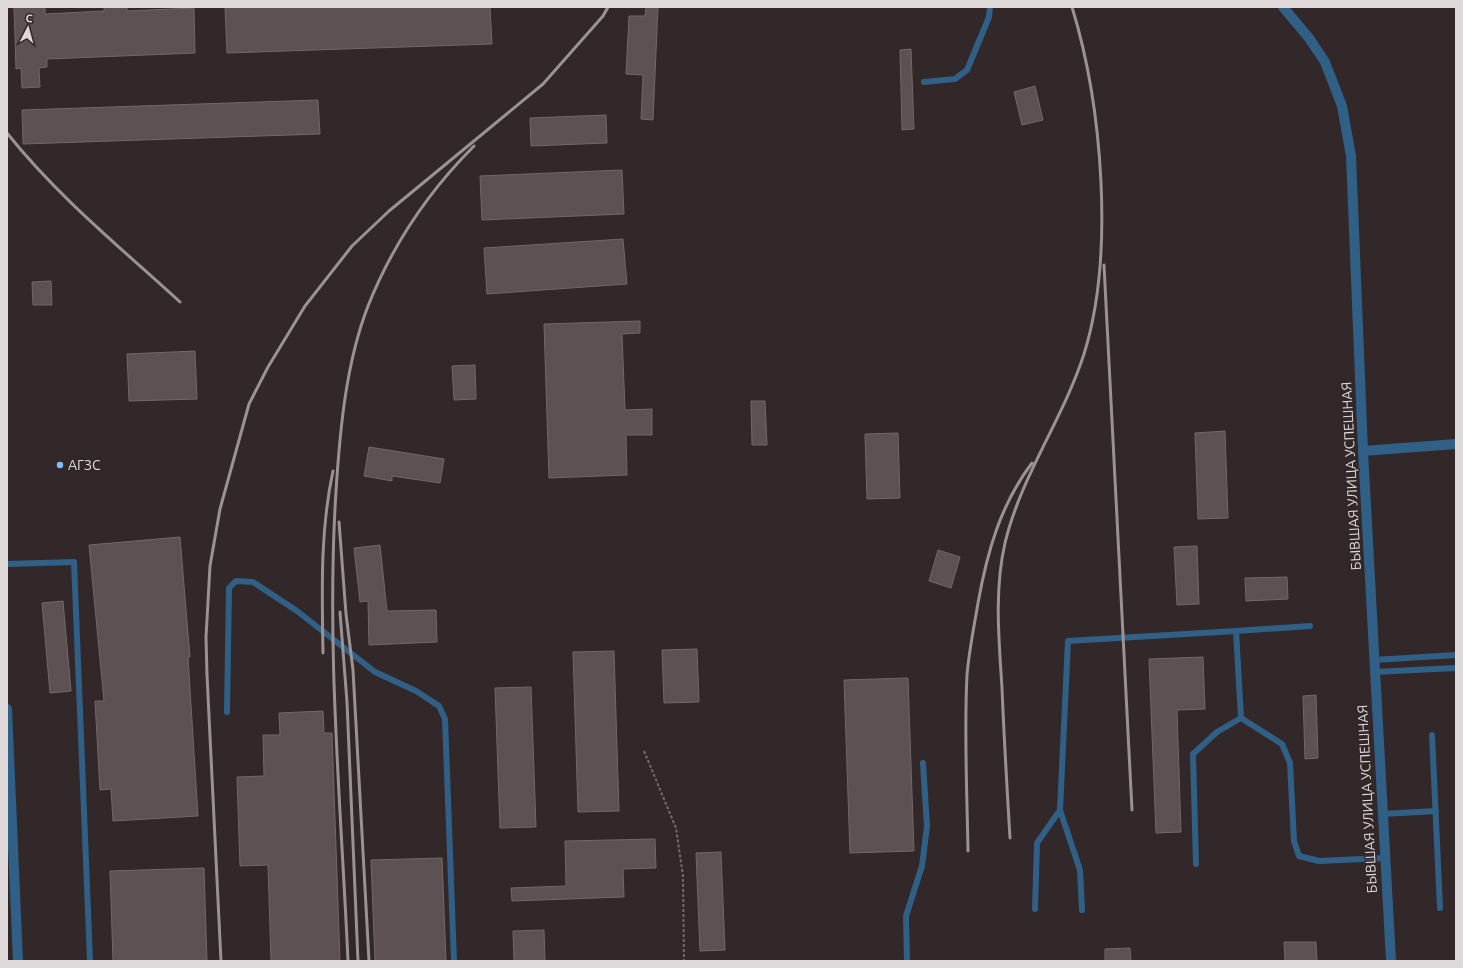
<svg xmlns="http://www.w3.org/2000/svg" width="1463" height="968" font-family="Ubuntu,sans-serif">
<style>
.building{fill:#5d5153;stroke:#746769}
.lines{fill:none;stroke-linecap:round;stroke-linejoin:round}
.path{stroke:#756b6d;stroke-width:2;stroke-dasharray:3 2;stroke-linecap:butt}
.service{stroke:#306086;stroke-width:6}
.minor{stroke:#306086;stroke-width:10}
.rail{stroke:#9a9293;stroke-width:3}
.poi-dot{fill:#7abff8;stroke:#322729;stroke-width:1.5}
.labels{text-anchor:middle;stroke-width:3;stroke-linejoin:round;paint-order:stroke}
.poi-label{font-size:14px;fill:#e0d9da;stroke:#322729;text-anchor:start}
.street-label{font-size:14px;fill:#e0d9da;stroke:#322729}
</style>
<rect width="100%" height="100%" fill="#322729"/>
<path class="building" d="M14 7H45V14L104 11V7H127V11L194 8 195 53 47 59V67L39 68 40 87 22 88 21 68 16 69Z
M225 7H490L492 44 227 53Z
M646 7H658L653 120 641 119 643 75 626 74 629 16H645Z
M911 49 914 129 902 130 900 50Z
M1035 86 1043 120 1022 125 1014 92Z
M318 100 320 134 23 144 22 110Z
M606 115 607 143 531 146 530 118Z
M622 170 624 214 482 220 480 176Z
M623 239 627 284 487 294 484 248Z
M51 281 52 305H33L32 282Z
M640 321V333L622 334 625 410 652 409V435H626L627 475 549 478 544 324Z
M195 351 197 399 129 401 127 354Z
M475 365 476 399 454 400 452 366Z
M751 401H765L767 445H752Z
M1225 431 1228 518 1198 519 1195 433Z
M898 433 900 498 867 499 865 434Z
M369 447 444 459 440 483 392 476V481L364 476Z
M180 537 190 657H188L198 816 113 821 111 789 100 790 95 701H104L89 545Z
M380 545 387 611 436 610 437 642 369 645 368 601 360 602 354 548Z
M1197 546 1199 604 1177 605 1174 547Z
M938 550 960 557 951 588 929 581Z
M1287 577 1288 599 1246 601 1245 578Z
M63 601 71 691 50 693 42 603Z
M697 649 699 702 664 703 662 650Z
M614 651 619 811 578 812 573 652Z
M1203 657 1205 709 1177 710 1181 832 1156 833 1149 659Z
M908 678 914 851 850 853 844 680Z
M531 687 536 827 500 828 495 688Z
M1316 695 1318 758 1305 759 1303 696Z
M323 711 324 733H332L340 961H271L268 865 240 866 237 777 264 776 263 735H280L279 713Z
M655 839 656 868 623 869 624 897 512 901 511 888 566 886 565 841Z
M721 852 725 950 700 951 696 853Z
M442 858 446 961H375L371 860Z
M204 868 207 961H113L110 871Z
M544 930 545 961H514L513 931Z
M1284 942H1316L1317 961H1285Z
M1130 948 1131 961H1105V949Z"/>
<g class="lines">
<path class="path" d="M644 751 676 828 683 876 684 961"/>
<path class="service" d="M924 82 955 79 967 70 989 17 990 7
M7 564 74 562 90 961
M1310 626 1236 631 1241 718 1282 744 1290 763 1294 841 1299 856 1319 861 1385 858
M1373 660 1456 655
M1374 672 1456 668
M227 712 229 588 236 581 253 582 297 611 375 672 416 691 439 706 445 719 454 961
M1432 735 1440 908
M1060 810 1080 870 1082 910
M1382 814 1436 811
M1196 864 1193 754 1217 732 1241 718
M1035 909 1037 843 1060 810 1068 641 1236 631
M907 961 906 916 922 866 927 826 923 763"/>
<path class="minor" d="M1283 7 1309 38 1325 62 1342 106 1351 156 1363 451 1391 961
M1363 451 1456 444
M7 709 18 961"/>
<path class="rail" d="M7 133C57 196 121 248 180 302
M1104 265 1132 810
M339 522 346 614 353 670 369 961
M340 612 347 702 358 961
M323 653C322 592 320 531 333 471
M1010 838C1007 788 1004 738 1002 688 999 640 994 591 1005 543 1021 476 1063 419 1084 354 1115 255 1102 105 1072 7
M968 851C967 792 964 733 967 675 969 651 974 627 978 603 987 553 1000 505 1032 463
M221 961 207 675 206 637 210 566 220 509 249 404 268 367 305 306 352 246 389 211 543 84 603 16 608 7
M348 961C341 805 326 647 336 491 340 429 346 363 368 306 392 246 429 191 474 146"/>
</g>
<circle class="poi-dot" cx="60" cy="465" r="4"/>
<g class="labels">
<g class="poi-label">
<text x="68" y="470">АГЗС</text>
</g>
<g class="street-label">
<text transform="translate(1351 476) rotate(-93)" y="5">БЫВШАЯ УЛИЦА УСПЕШНАЯ</text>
<text transform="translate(1367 799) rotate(-93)" y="5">БЫВШАЯ УЛИЦА УСПЕШНАЯ</text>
</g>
</g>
<rect width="1463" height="968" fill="none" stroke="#e0d9da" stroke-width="16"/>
<g transform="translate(28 28) rotate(6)" stroke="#322729" stroke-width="3" paint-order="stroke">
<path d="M0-3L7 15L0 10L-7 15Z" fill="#e0d9da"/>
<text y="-6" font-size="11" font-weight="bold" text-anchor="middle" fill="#e0d9da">С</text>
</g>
</svg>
